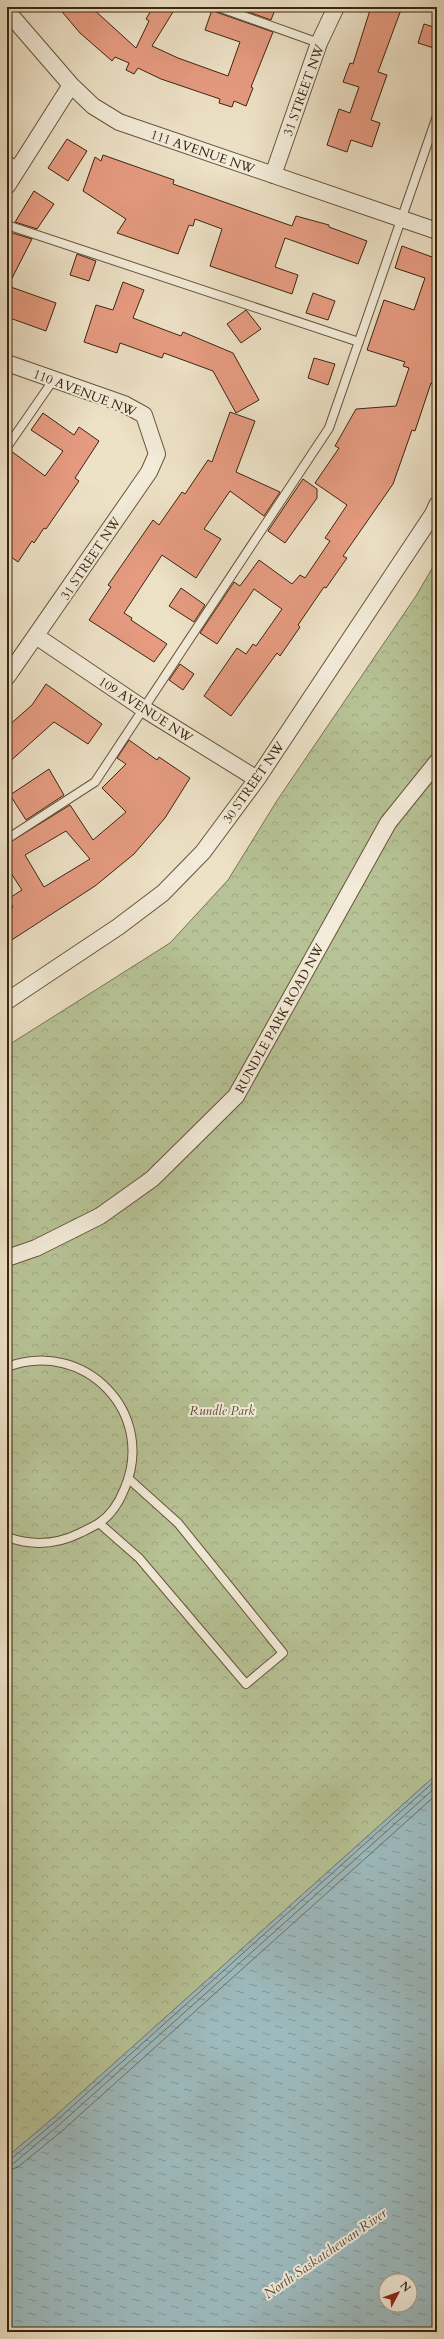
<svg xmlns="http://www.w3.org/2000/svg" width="444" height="2339" font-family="Cardo,serif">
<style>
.forest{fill:url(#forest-crowns);stroke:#7a7452}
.water{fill:url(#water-ripples);stroke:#767f78;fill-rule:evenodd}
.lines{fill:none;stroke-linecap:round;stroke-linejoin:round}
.shore{stroke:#6c7066;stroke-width:1}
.building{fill:#e69b81;stroke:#3c260e;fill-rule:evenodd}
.lane-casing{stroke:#68553c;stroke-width:10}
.street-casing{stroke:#68553c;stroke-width:18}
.lane{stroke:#f3ecda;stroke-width:8}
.street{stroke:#f3ecda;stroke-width:16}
.labels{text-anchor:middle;stroke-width:4;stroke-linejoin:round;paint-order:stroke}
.street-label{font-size:13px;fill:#3c260e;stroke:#f3ecda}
.park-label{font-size:13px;font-style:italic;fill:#5b4d30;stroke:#f3ecda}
.water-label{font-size:14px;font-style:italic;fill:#544b3a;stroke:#f3ecda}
</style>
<defs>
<pattern id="forest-crowns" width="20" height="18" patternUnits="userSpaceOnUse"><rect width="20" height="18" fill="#b7c396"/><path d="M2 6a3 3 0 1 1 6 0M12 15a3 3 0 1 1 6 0" fill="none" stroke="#9ea780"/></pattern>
<pattern id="water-ripples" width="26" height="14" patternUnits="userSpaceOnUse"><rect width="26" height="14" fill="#9dbbbf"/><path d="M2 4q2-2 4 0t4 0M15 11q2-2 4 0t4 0" fill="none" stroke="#81989a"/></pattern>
</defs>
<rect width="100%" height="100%" fill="#ede1c6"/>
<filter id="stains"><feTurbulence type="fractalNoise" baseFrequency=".005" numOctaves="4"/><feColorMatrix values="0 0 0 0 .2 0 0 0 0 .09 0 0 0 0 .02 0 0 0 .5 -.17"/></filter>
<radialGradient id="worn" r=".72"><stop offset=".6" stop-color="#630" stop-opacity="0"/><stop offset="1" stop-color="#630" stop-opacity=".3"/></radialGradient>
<path class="forest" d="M437 560V1774L53 2118 7 2157V1046L170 943 228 880 278 799 416 596Z"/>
<path class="water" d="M437 1774V2332H7V2157L53 2118ZM386 2281H410V2305H386Z"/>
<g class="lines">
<path class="shore" d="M7 2159H11L56 2121 437 1779
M7 2165 14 2163 59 2125 437 1786
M7 2171 18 2167 63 2130 437 1794"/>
</g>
<path class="building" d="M58 7H91L136 48 149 21 146 19 153 7H176L152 46 178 58 228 76 240 42 205 30 213 7 216 12 273 32 251 87 253 88 246 106 234 101 232 107 219 103 220 99 161 79 138 68 134 74 126 70 129 63 115 57 112 61 80 33Z
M234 7H276L271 20Z
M371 7H402L378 72 387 75 371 120 380 123 372 147 351 140 347 152 327 145 339 109 350 113 359 87 343 82 350 63 353 64Z
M424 24 437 28V49L418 43Z
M67 139 87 151 68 181 48 168Z
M103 155 174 180 173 184 292 226 296 216 329 225V227L367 241 358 264 285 238 275 267 298 275 292 294 210 266 222 229 195 219 193 226 189 225 178 254 117 233 126 219 83 191 95 157 101 161Z
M34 191 54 204 37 229 15 222Z
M9 232 32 239 8 286 56 303 46 331 7 317V235Z
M402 246 432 257 435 250 437 251V370L433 384 431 383 415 431 412 430 393 484 343 556 347 558 326 588 324 587 298 625 300 627 280 656 277 653 231 716 204 696 237 648 246 654 253 644 256 646 282 609 254 589 217 644 200 633 234 582 240 586 259 560 292 584 300 575 305 578 330 541 325 538 347 505 315 483 339 448 335 446 356 409 396 406 409 368 403 366 405 362 367 350 384 300 414 310 425 278 395 268Z
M77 254 96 261 89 281 70 275Z
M123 282 144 290 133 318 181 336 183 332 233 353 259 400 236 413 213 371 164 353 162 358 120 343 117 353 84 342 96 305 113 310Z
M313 293 335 301 328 320 306 313Z
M246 310 261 329 241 343 227 324Z
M314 358 335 364 328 385 308 378Z
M230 412 255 421 236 472 280 492 264 516 230 491 204 529 221 539 196 578 162 555 124 613 132 618 131 620 167 644 154 662 89 620 111 587 108 585 153 520 159 525 182 492 185 494 208 460 212 462Z
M43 413 74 435 79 427 99 441 75 478 79 481 46 529 44 528 34 543 32 541 18 562 7 554V452L11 451 45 476 63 451 31 430Z
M303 479 317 489V498L285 543 268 531Z
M181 588 205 605 194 622 169 606Z
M180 664 194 674 183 690 169 680Z
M46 684 102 724 88 744 54 722 7 764V727L32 705Z
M129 740 157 760 159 757 190 778 165 818 134 854 95 886 7 943V911L13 907 8 899 22 890 7 867V844L70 805 93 840 126 812 102 788 126 764 117 758ZM66 831 90 859 44 887 25 855Z
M49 769 64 795 26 820 10 795Z"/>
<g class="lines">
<defs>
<path id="lane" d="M218 7 319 43
M7 160 20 167
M7 225 359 342
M7 447 54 379
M7 839 95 782 329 428 437 116
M7 1367C84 1338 158 1413 124 1490 119 1502 110 1516 99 1523 93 1527 86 1530 80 1533 56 1545 32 1546 7 1537
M99 1523 139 1558 246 1684 283 1653 178 1523 129 1479"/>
<path id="street" d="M7 11 71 85 93 106 119 122 437 231
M273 175 319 43 336 7
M7 186 71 85
M7 363 124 404 144 415 157 454 149 472 7 677
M36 636 144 709 257 779
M7 1001 118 927 163 893 203 852 257 779 433 514 437 505
M7 1258 36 1248 100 1216 152 1179 236 1096 388 823 437 762"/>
</defs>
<use href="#lane" class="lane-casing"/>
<use href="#street" class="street-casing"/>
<use href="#lane" class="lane"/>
<use href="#street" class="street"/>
</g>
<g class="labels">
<g class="street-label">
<text transform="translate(303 90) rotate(-70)" y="5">31 STREET NW</text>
<text transform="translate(203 151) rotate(19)" y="5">111 AVENUE NW</text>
<text transform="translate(85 392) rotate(21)" y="5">110 AVENUE NW</text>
<text transform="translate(90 558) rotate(-56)" y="5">31 STREET NW</text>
<text transform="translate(146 709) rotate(33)" y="5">109 AVENUE NW</text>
<text transform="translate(253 782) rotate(-55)" y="5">30 STREET NW</text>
<text transform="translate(279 1018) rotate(-61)" y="5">RUNDLE PARK ROAD NW</text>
</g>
<g class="park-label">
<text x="222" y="1415">Rundle Park</text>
</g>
<g class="water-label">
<text transform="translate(325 2253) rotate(-35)" y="5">North Saskatchewan River</text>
</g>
</g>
<rect width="444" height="2339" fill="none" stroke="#ede1c6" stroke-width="24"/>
<rect x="8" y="8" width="428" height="2323" fill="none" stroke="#3c260e" stroke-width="2"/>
<rect x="12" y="12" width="420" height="2315" fill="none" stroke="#3c260e"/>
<g transform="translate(398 2293) rotate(49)"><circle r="19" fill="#f3ecda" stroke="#aa9d88"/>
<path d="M0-3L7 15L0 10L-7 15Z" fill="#8f2418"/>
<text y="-6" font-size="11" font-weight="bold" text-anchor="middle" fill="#3c260e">N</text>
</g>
<rect width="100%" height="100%" filter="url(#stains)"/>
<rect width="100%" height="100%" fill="url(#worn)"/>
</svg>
